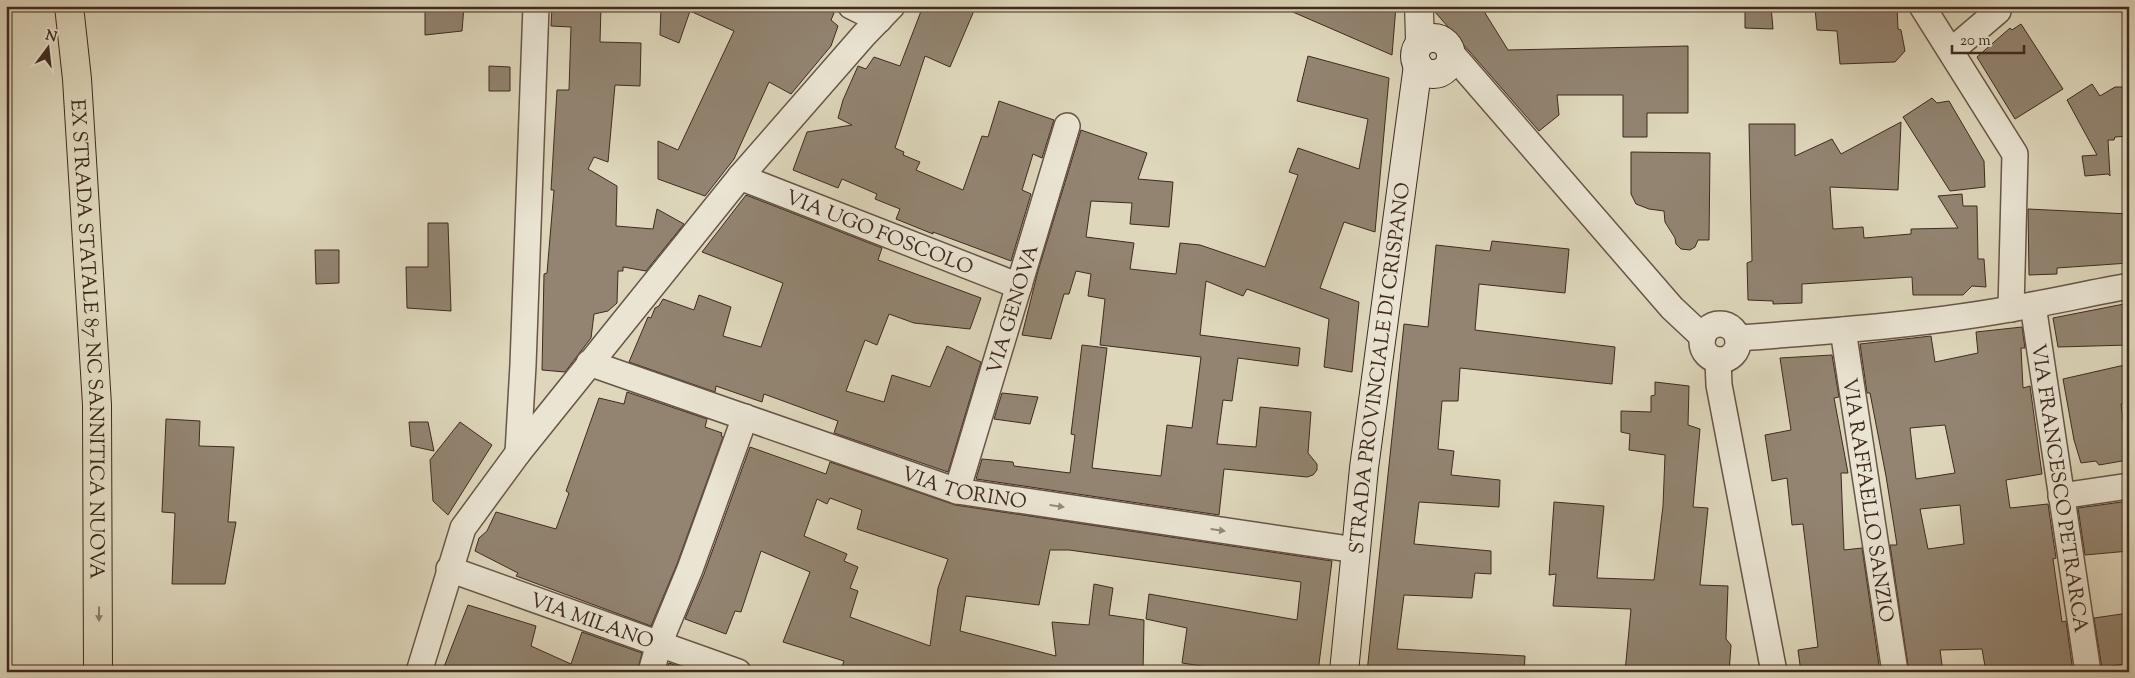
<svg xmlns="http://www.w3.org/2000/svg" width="2135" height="678" font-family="'Sorts Mill Goudy',serif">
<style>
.building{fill:#928471;stroke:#3f2a1f;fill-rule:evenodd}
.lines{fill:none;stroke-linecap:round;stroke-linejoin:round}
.street-casing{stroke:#675546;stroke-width:28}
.secondary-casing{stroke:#3f2a1f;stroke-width:30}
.highway-casing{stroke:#3f2a1f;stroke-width:30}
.street{stroke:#eae5d3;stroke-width:25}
.secondary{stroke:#eae5d3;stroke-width:28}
.highway{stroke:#ded7bc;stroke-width:28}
.oneway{fill:#948879}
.oneway2{fill:#8e806e}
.labels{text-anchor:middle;stroke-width:5;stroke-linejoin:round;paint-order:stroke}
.street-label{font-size:20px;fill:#3f2a1f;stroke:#eae5d3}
</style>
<rect width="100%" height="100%" fill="#ded7bc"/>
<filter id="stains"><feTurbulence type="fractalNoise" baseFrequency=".004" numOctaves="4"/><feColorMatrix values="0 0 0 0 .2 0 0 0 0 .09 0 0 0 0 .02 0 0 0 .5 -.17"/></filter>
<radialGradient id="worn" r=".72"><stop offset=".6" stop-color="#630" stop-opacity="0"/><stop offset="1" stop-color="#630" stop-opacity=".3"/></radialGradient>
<path class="building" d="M425 6H464L462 31 425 35Z
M552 6H601L600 42 641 43 640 86 615 85 608 162 594 157 588 169 617 186 616 226 653 229 657 209 684 224 646 271 623 267V271H618L617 303 608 311 594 314 591 338 565 372 542 370 544 274 547 273 554 190H551L557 90H569L571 27 551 26Z
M661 6H818L834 13 831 20 838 26 831 46 791 94 769 82 734 159 705 196 658 179V141L678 150 734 31 690 11 679 43 660 35Z
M923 6H976L950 67 925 56 895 148 904 152 903 155 920 162 916 170 963 190 982 136 988 137 999 101 1054 120 1042 158 1033 154 1022 190 1031 194 1011 261 933 232V234L896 219 900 209 875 199 877 194 842 179 838 188 793 170 807 132 852 125 838 118 843 100 858 66 866 69 874 57 900 66Z
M1279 6H1396L1392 55Z
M1435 6H1484L1485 13 1508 50 1688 46V113H1647V137H1623V95H1557L1559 115 1539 131 1435 12Z
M1745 6H1771L1773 29 1745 28Z
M1863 6H1897L1898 29 1901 30 1905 51 1895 62 1840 64 1837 31 1817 30 1815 8Z
M2021 24 2063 89 2015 119 1977 57 2010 28 2012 30Z
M1308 56 1389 78 1375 232 1344 222 1320 288 1359 302 1352 372 1324 367 1329 319 1247 289 1243 296 1206 281 1200 335 1300 348 1298 366 1238 358 1232 401 1223 400 1217 444 1256 447 1260 407 1311 412 1308 453 1317 464V470L1313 475 1307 477 1224 469 1219 515 976 479 982 459 1013 462 1014 466 1070 473 1075 435 1071 434 1082 345 1107 348 1092 468 1161 476 1167 425 1192 428 1201 357 1100 345 1105 299 1088 296 1091 274 1076 271 1069 294H1064L1051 339 1022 335 1038 271 1081 130 1147 153 1138 179 1173 182 1169 227 1130 224 1132 203 1091 201 1086 237 1134 243 1130 269 1176 274 1180 243 1200 245 1265 267 1298 175 1289 172 1298 148 1359 169 1368 119 1297 101Z
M489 66 510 67V91H489Z
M2092 84 2100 96 2115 87H2129V136L2115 137 2114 140H2108L2110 176 2108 174 2085 176 2082 156 2097 155 2067 100Z
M1932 98 1937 103 1949 101 1984 161 1985 187 1950 191 1903 117Z
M1901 122 1898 190 1830 187 1833 229 1863 227 1864 238 1911 234V229L1958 228 1938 196 1962 194 1963 206H1977L1978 259H1984L1986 287 1972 286 1963 295H1913L1912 277 1802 284V303L1773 304V301L1748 300 1747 263 1752 261 1749 124H1795V156L1832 139 1841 154Z
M1631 152 1710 153 1709 240H1698L1695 247 1690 250 1681 249 1676 244 1675 238 1665 222 1664 211 1649 209 1636 204 1631 194Z
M746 195 882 248 878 260 981 298 970 329 914 323 889 314 877 345 865 340 846 391 884 402 892 375 930 387 947 346 981 362 948 472 834 433 838 421 764 394 762 402 716 386 715 392 629 362 648 317 651 318 655 308 659 306 663 299 694 310 699 295 731 307 723 336 761 347 783 283 702 252Z
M2028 209 2129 214V263L2057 268V274L2029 275Z
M428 223H448L451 311 407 308 406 267H428Z
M1492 241 1569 249 1565 293 1479 284 1475 330 1615 347 1612 384 1460 368 1458 401H1442L1438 449 1454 451 1451 475 1500 480 1499 507 1419 502 1414 544 1491 551V574L1475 573 1472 598 1404 595 1397 649 1525 656 1524 672H1367L1404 324 1428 327 1436 245 1490 251Z
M315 250H339V283L316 284Z
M2129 303V345L2058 347 2053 318Z
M2022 327 2025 348H2021L2023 388 2030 386 2042 474 2006 480 2010 508 2048 504 2056 558 2053 559 2062 622 2066 621 2073 672H2043V666L2002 672H1986L1982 649 1940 650 1943 672H1909L1890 545H1897L1886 476 1870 393H1867L1860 344 1931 336 1935 362 1978 353 1976 332ZM1945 425 1955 473 1916 479 1910 428ZM1960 505 1964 544 1928 549 1920 509Z
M1832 355 1839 397 1834 398 1848 473H1841L1844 550 1862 548 1880 672H1801L1798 650 1818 647 1803 524 1792 525 1787 478 1772 481 1765 435 1791 430 1780 358Z
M2129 364V403L2121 404 2128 460 2099 465 2096 461 2081 463 2074 440 2063 379Z
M1655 382 1689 386 1688 425 1700 429 1693 507 1708 508 1700 585 1728 586 1726 639 1731 645 1729 672H1625L1631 609 1553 606 1556 574 1549 575 1554 502 1604 506 1597 578 1654 580 1663 506 1665 455 1629 450 1630 434 1621 432V411L1651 412V396L1655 395Z
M627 392 707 419 705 427 722 433 721 436 723 437 677 564 651 626 516 576 518 573 475 551 479 538 487 531 496 512 556 529 569 493 566 491 599 398 624 404Z
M1002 393 1038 397 1030 424 994 419Z
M166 419 200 421 199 446 234 447 228 522H236L225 584H172L175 513 162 512Z
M409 422H428L434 451 411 446Z
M460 422 492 445 448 515 433 501 430 460Z
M750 447 826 474 830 462 955 505 1332 561 1318 672H1242L1182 663 1187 628 1146 619 1149 594 1297 620 1301 582 1069 550H1050L1039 605 966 596 960 631 1056 656 1052 622 1089 625 1094 584 1113 588 1109 615 1144 620 1143 672H1043L1012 667 1006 668V672H840L844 661 783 642 810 572 761 551 741 612 735 611 726 634 685 619 704 574ZM830 498 862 510 857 529 948 559 938 588 930 646 850 617 858 591 850 588 858 567 844 561 847 554 804 536 817 499 827 504Z
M2129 501V551L2085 555 2078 508Z
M468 605 536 626 531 646 571 664 582 632 642 653 637 672H442Z
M2129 613V663L2102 668 2094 618Z
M669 663 689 670V672H666Z"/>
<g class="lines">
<defs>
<g id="street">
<path d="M851 6 879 20"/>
<path d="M1922 6 2015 154 2011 309"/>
<path d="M1951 51 1998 11V6"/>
<path d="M1452 54 1672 308 1703 337"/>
<path id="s1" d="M740 177 1019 286"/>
<path id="s2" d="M2033 305 2088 672"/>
<circle cx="1720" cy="342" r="18"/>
<path id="s3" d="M1843 330 1895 672"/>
<path d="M1738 338C1836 331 1935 324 2032 305 2064 299 2096 292 2129 286"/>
<path d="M1718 360 1719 385 1774 672"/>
<path id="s4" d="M589 363 957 491 1356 550"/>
<path d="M518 453 523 365 536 6"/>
<path id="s5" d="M957 491 1067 126"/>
<path d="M2061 496 2129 486"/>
<path id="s6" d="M449 569 738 672"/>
<path d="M419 672 463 528 518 453 740 177 864 35 892 6"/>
<path d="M651 672 659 644 690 569 745 417"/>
</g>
<g id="secondary">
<path d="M1419 6 1420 43"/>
<circle cx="1433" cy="56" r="18"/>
<path id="s7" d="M1344 672 1364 468 1418 65"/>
</g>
<g id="highway">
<path id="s8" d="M69 6 77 79 97 405 98 672"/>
</g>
</defs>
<use href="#street" class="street-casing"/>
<use href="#secondary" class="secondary-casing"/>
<use href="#highway" class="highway-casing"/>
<use href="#street" class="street"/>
<use href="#secondary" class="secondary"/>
<use href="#highway" class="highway"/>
</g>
<defs><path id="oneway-solid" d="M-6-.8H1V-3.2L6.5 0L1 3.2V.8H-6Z" transform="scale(1.25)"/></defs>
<g class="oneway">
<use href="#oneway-solid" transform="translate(1057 506) rotate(8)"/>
<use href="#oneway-solid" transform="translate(1218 530) rotate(8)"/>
</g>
<use class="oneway2" href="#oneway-solid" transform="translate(99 614) rotate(90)"/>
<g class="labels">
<g class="street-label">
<text dy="7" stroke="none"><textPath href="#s1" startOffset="150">VIA UGO FOSCOLO</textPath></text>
<text dy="7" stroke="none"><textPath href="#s5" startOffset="190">VIA GENOVA</textPath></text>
<text dy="7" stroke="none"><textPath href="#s8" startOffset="334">EX STRADA STATALE 87 NC SANNITICA NUOVA</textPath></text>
<text dy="7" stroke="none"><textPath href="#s7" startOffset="306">STRADA PROVINCIALE DI CRISPANO</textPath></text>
<text dy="7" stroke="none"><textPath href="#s4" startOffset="396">VIA TORINO</textPath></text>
<text dy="7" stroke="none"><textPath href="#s2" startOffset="185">VIA FRANCESCO PETRARCA</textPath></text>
<text dy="7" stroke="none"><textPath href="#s3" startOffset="172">VIA RAFFAELLO SANZIO</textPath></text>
<text dy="7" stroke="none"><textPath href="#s6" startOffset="152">VIA MILANO</textPath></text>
</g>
</g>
<rect width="2135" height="678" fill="none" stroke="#ded7bc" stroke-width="25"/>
<rect x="8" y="8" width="2120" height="663" fill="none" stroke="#3f2a1f" stroke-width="2.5"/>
<rect x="12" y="12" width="2110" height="653" fill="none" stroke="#3f2a1f"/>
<g transform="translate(48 48) rotate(15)" stroke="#eae5d3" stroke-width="4" paint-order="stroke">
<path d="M0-4L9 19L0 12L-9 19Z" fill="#3f2a1f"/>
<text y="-8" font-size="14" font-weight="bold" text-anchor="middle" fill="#3f2a1f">N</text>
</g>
<path d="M1952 45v8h72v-8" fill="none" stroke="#3f2a1f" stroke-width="2.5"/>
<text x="1960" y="45" font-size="15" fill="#3f2a1f" stroke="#eae5d3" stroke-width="4" paint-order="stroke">20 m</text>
<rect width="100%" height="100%" filter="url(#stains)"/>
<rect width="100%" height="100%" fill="url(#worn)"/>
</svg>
